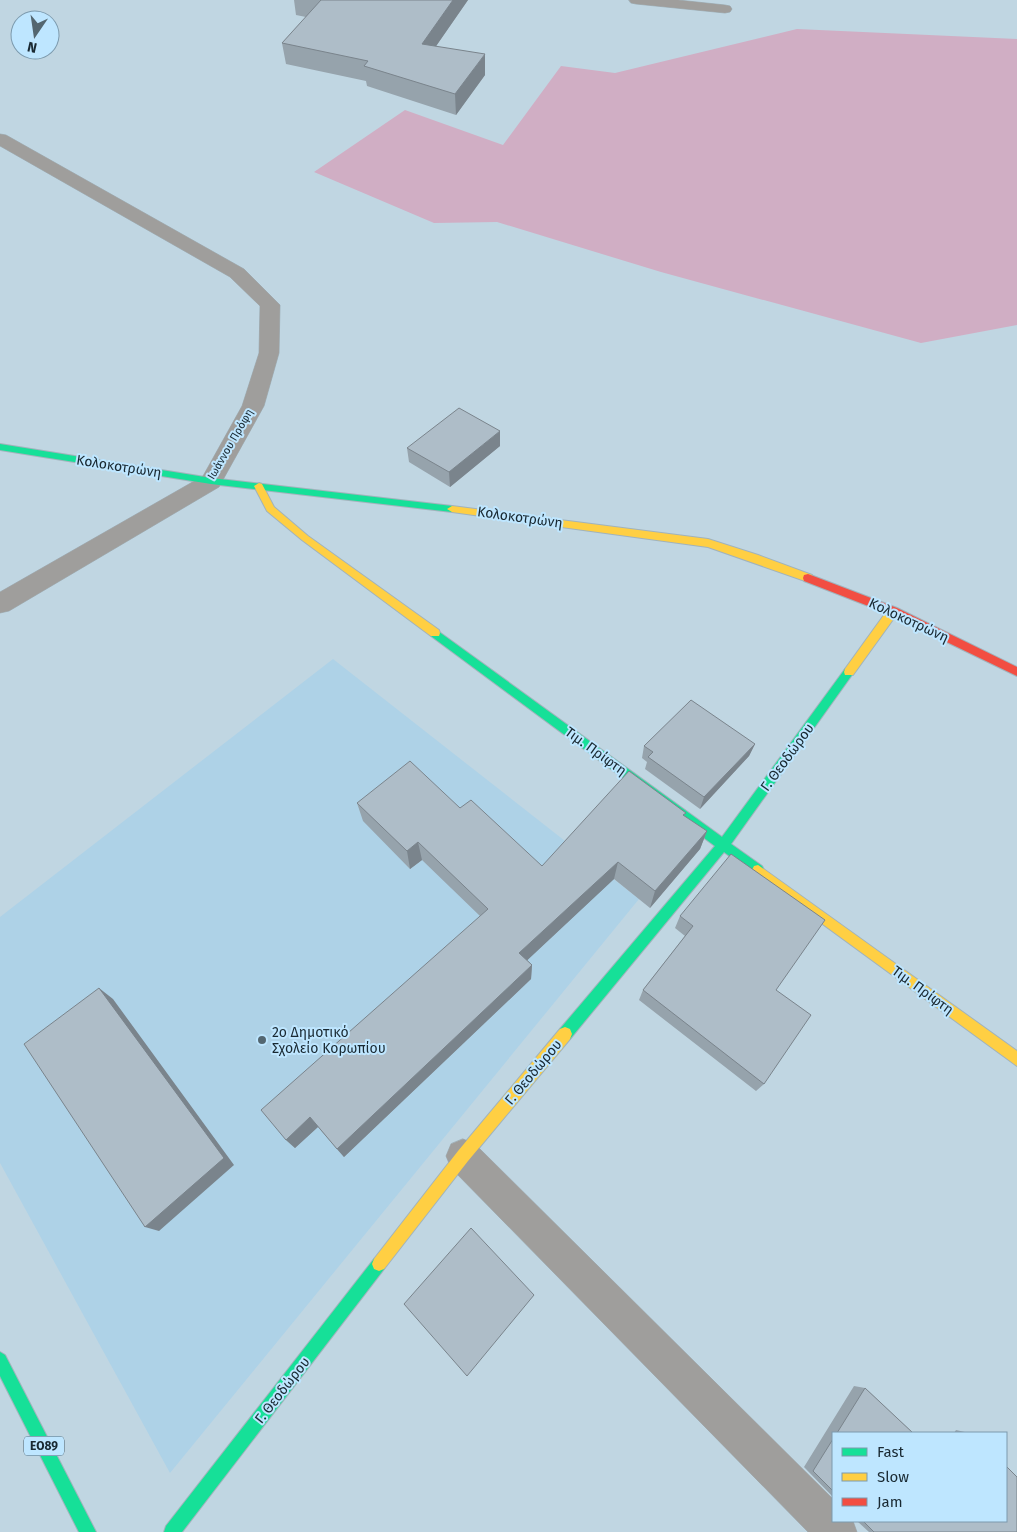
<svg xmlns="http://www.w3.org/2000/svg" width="1017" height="1532" font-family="'Fira Sans',sans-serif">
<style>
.built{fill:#aed2e7}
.green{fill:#d0aec4}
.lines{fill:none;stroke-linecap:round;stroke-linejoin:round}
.street-casing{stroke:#a1b3bc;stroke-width:1}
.fast-casing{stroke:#a1b3bc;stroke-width:2}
.slow-casing{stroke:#a1b3bc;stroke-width:2}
.jam-casing{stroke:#a1b3bc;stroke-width:2}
.street{fill:#9f9e9c;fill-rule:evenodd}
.fast{fill:#16e098;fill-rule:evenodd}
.slow{fill:#ffcf43;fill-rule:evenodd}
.jam{fill:#f24e42;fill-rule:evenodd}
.wall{fill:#96a3ac}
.shaded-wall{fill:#7a848c}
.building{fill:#aebdc8;stroke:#7a848c}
.poi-dot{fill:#536670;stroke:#bee6ff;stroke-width:2}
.labels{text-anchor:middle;stroke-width:4;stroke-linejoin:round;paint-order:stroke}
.far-street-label{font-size:11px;fill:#192932;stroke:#bee6ff}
.shield{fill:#bee6ff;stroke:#4a6270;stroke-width:1}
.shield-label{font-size:12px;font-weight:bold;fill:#192932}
.street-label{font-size:14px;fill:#192932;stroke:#bee6ff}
.poi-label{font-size:14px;fill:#192932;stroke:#bee6ff;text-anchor:start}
</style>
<rect width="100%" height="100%" fill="#c0d6e2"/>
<path class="built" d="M333 659 639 899 170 1473 0 1163V917Z"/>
<path class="green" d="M797 29 1017 39V325L921 343 661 272 497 222 434 223 314 172 405 110 503 145 561 66 615 73Z"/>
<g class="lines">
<defs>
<path id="street" d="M629 0H678L725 5 730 6 732 9 730 12 725 13 636 4 631 3Z
M0 134 6 135 244 269 280 305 279 353 264 406 219 487 9 611 0 613V592L203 476 242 406 259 353 260 306 230 277 0 146Z
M463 1139 475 1144 833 1499V1521H853L857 1532H808L451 1168 446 1156 451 1144Z"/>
<path id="fast" d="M0 444 211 478 452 506 457 509 452 512 211 484 0 450Z
M435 629 722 837 845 669 849 668 854 672 731 844 762 866 764 870 762 874 758 875 754 874 724 852 570 1039 565 1041 560 1039 558 1034 560 1029 715 846 431 636 430 633 431 630Z
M379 1257 384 1259 386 1264 384 1269 182 1532H164L166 1526 374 1259Z
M0 1352 5 1355 96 1532H79L0 1376Z"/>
<path id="slow" d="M259 483 262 484 274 507 308 536 439 630 440 633 439 636H431L302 540 267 511 254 486Z
M452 506 708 539 758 555 812 575 813 578 808 582 708 547 452 512 447 509Z
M893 607 898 611 897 614 853 675H845L844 672 845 669 889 608Z
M758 865 1017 1051V1066L754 874 752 870 754 866Z
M565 1027 570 1029 572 1034 570 1039 468 1161 384 1269 379 1271 374 1269 372 1264 374 1259 458 1151 560 1029Z"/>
<path id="jam" d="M808 574 897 608 1017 667V676L889 614 804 581 803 578 804 575Z"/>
</defs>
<use href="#street" class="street-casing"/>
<use href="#fast" class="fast-casing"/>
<use href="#slow" class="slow-casing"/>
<use href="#jam" class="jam-casing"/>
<use href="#street" class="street"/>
<use href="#fast" class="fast"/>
<use href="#slow" class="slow"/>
<use href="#jam" class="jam"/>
</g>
<path class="wall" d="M294 0H468L436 46 485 75 456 115 367 86 366 81 286 64 282 43 306 17 296 15Z
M500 446 450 487 409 462 407 448Z
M755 744 749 756 700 809 645 769 647 762 642 758 644 746Z
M357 803 460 808 542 866 684 816 707 831 700 849 650 908 614 879 527 960 532 965 531 979 344 1157 318 1127 295 1148 286 1140 480 916 422 860 410 869 363 821Z
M680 916 776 990 764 1084 756 1091 639 1000 643 990 685 936 675 928Z
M854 1386 865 1388 913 1433H833V1497L804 1467Z
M956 1430 969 1433H970H954Z
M857 1521H1006L1017 1532H869Z"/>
<path class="shaded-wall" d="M453 0H468L423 65 422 44Z
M485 54V75L456 115 455 94Z
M500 431V446L450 487 449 472Z
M755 744 749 756 700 809 704 797Z
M707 831 700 849 650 908 655 891Z
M418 842 422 860 410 869 407 851Z
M618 862 614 879 519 968V953Z
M532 965 531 979 344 1157 337 1149Z
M99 988 113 999 234 1165 159 1231 145 1227Z
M310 1117 319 1126 295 1148 286 1140Z"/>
<path class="building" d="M321 0H453L422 44 485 54 455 94 364 66 368 61 282 43Z
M459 408 500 431 449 472 407 448Z
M691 700 755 744 704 797 648 757 653 752 644 746Z
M410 761 460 808 471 800 542 866 629 771 686 813 683 815 707 831 655 891 618 862 519 953 532 965 337 1149 310 1117 286 1140 261 1110 488 909 418 842 407 851 357 803Z
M731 854 825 920 776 990 811 1015 764 1084 643 990 693 926 680 916Z
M99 988 224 1158 145 1227 24 1044Z
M471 1228 534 1295 467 1376 404 1304Z
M865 1388 913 1433H837Z
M833 1439V1491L813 1471Z
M1006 1466 1017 1477V1532H874L863 1521H1006Z"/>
<circle class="poi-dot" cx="262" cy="1040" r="5"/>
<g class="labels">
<g class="far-street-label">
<text transform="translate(230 444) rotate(-60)" y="4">Ιωάννου Πρόφη</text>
</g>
<rect class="shield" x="24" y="1436.5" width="40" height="19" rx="4"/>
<g class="shield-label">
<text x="44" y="1450">ΕΟ89</text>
</g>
<g class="street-label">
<text transform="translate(119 466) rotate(9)" y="5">Κολοκοτρώνη</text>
<text transform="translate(520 517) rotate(8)" y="5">Κολοκοτρώνη</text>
<text transform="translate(909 620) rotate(25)" y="5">Κολοκοτρώνη</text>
<text transform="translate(596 751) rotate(36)" y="5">Τιμ. Πρίφτη</text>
<text transform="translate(787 757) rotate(-54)" y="5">Γ. Θεοδώρου</text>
<text transform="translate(923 990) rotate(36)" y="5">Τιμ. Πρίφτη</text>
<text transform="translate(533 1072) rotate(-50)" y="5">Γ. Θεοδώρου</text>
<text transform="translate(282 1390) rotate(-52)" y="5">Γ. Θεοδώρου</text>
</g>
<g class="poi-label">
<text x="272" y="1037">2ο Δημοτικό<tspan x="272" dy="16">Σχολείο Κορωπίου</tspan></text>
</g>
</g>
<rect x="832" y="1432" width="175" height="90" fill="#bee6ff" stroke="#7c9aad"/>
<rect x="842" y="1448" width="25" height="8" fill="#16e098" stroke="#7c9aad"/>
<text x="877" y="1457" font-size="15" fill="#192932">Fast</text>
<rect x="842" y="1473" width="25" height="8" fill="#ffcf43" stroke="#7c9aad"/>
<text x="877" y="1482" font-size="15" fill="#192932">Slow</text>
<rect x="842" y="1498" width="25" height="8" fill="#f24e42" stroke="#7c9aad"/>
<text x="877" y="1507" font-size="15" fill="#192932">Jam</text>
<g transform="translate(35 35) rotate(193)"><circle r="24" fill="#bee6ff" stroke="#7c9aad"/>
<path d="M0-4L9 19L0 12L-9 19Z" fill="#536670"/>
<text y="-8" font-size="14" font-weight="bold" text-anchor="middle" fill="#192932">N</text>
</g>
</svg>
